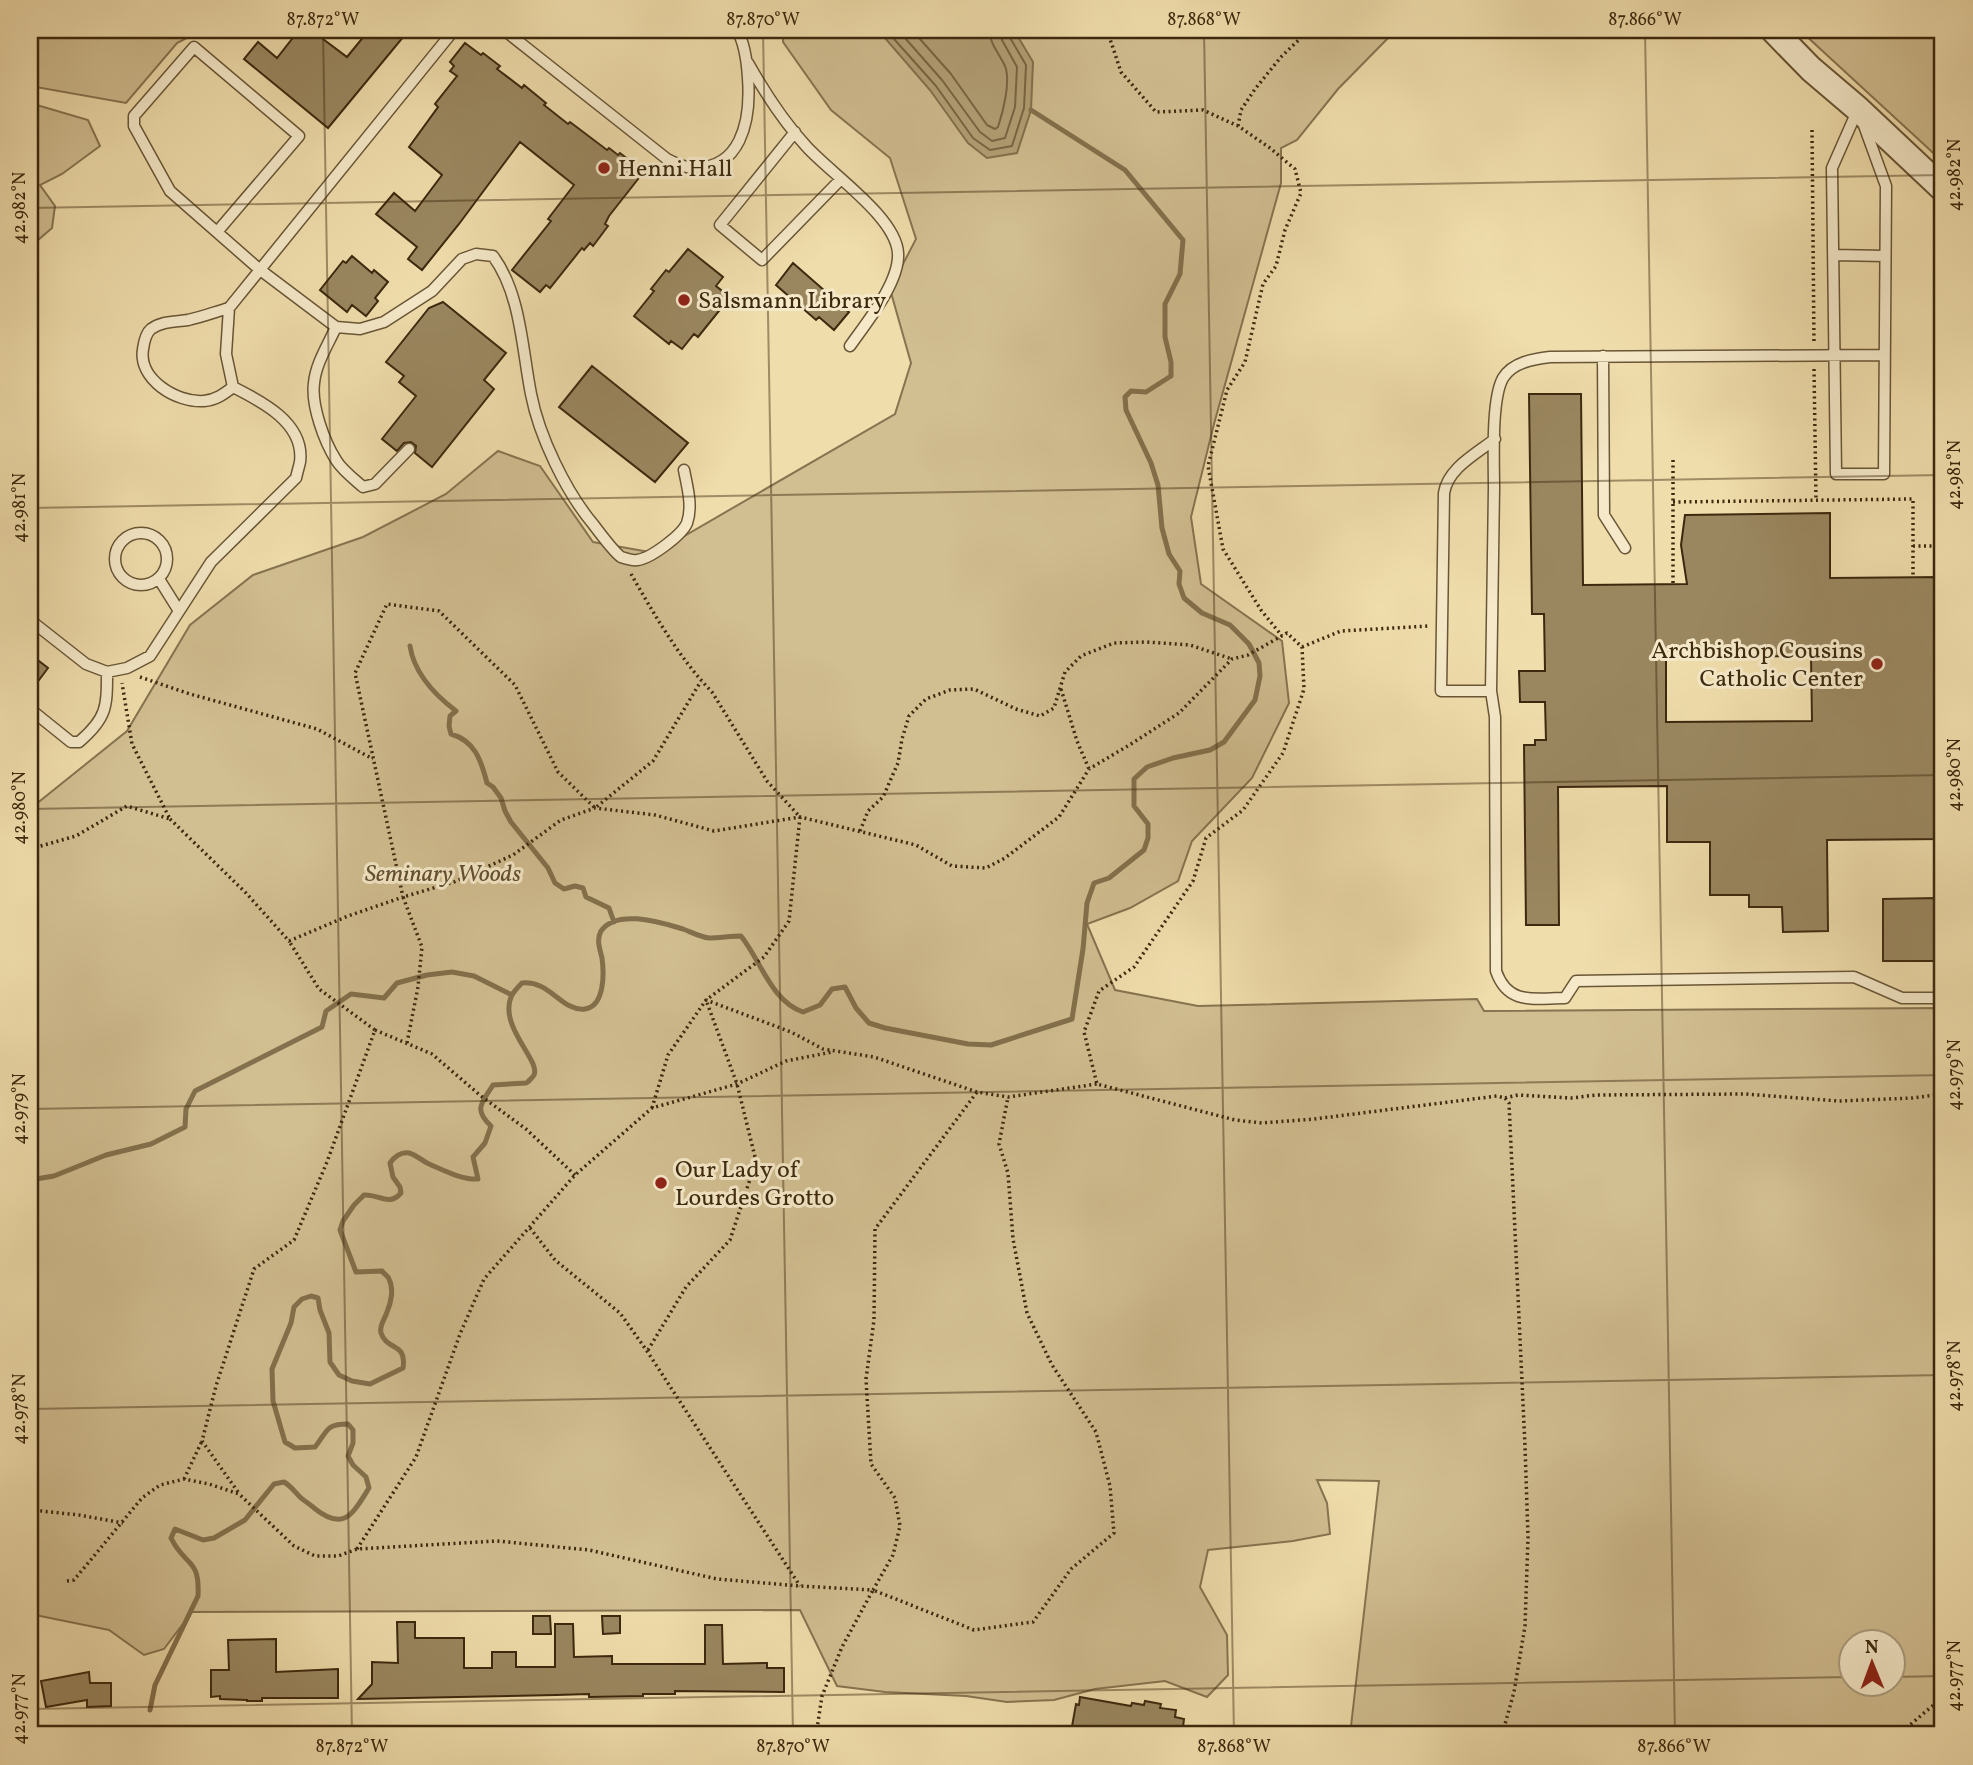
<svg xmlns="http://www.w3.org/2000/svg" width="1973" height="1765" font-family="Vollkorn,serif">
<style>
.green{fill:#d1be91;stroke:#867450;stroke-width:2;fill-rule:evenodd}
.water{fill:#b3a076;stroke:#83704c;stroke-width:2}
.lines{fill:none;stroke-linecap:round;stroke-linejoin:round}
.shore{stroke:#786442;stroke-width:2}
.stream{stroke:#83704c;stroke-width:5}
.building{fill:#9a8760;stroke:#3c290e;stroke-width:2;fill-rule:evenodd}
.service-casing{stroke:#695636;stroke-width:13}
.tertiary-casing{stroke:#695636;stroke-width:28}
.path{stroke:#3c290e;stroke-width:3.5;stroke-dasharray:2 3.5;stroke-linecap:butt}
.service{stroke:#f5e9c9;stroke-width:10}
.tertiary{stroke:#f5e9c9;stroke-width:24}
.ticks{fill:none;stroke:#3c290e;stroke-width:2;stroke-opacity:0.45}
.poi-dot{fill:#8f2418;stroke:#f5e9c9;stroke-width:2.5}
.labels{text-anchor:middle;stroke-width:6;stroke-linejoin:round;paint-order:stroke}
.poi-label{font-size:24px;fill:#3c290e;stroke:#f5e9c9;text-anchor:start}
.park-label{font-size:24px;font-style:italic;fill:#614e2f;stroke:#f5e9c9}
.neatline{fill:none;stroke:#3c290e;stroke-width:2.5}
.ticks-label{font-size:18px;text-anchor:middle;fill:#3c290e}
</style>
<rect width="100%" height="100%" fill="#f0ddac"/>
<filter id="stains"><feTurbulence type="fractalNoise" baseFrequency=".00286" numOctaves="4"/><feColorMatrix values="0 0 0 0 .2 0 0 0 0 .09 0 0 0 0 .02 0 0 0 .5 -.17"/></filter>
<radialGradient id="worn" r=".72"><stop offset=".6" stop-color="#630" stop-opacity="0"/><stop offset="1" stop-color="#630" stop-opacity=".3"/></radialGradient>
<path class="green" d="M30 30H202L177 43 126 103 30 86Z
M784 30H1396L1338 89 1297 140 1281 148V183L1214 424 1191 517 1201 584 1282 641 1289 703 1252 778 1192 841 1178 881 1130 908 1087 924 1115 990 1198 1006 1477 999 1484 1011 1943 1008V1735H1350L1379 1481 1317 1480 1327 1503 1330 1534 1293 1541 1208 1550 1200 1587 1227 1635 1228 1675 1207 1697 1165 1681 1095 1689 1054 1700 1007 1702 966 1696 885 1692 837 1686 800 1610 192 1612 164 1649 144 1655 109 1630 30 1614V809L127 731 190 625 253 575 363 537 446 494 498 451 540 466 593 542 655 553 895 414 911 363 890 289 916 239 890 158 831 110 783 42ZM1850 1642H1892V1684H1850Z
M1799 30H1943V162L1803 33Z
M30 103 88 120 100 146 62 174 40 185 55 206 52 228 30 247Z"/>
<path class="water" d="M878 30H1014L1033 62 1031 110 1017 153 987 158 968 143 930 90Z"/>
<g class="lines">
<path class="shore" d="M886 30 936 86 973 138 990 150 1012 146 1024 108 1026 65 1009 36V30
M898 30 942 80 980 132 992 141 1005 138 1015 107 1017 67 1002 40 1000 30
M912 30 951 74 987 125 995 129 998 127C1003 112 1011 81 1005 66 999 53 990 44 989 30"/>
<path class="stream" d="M410 646C414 673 435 695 456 711L450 716 449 726 451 734C475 741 481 760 487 783L493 787 501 798 505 811 511 822 548 868 555 883 564 889 575 886 583 888 586 897 609 908 614 922
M30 1180 54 1176 106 1155 151 1144 185 1127 186 1109 195 1091 322 1027 326 1011 351 994 384 998 397 983 427 975 452 972 474 976 512 995
M150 1710 155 1685 198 1596C200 1557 185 1567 171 1538L175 1529 203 1540 214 1538 245 1520 274 1484 284 1482C291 1486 295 1492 300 1497 304 1501 310 1504 314 1508 344 1532 352 1515 369 1488L366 1477 353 1465 348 1456 353 1443V1430L348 1424C325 1424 328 1431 315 1447L295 1448 285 1442 273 1401 272 1369 291 1323 294 1307 302 1299 311 1296 318 1298 320 1310 329 1333 330 1362 339 1375 352 1381 370 1384 403 1368C407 1342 387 1351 381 1333 379 1325 385 1319 387 1312 391 1303 394 1289 389 1279 388 1276 384 1274 382 1271L356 1272 340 1230 343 1221 354 1205 364 1195C379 1194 389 1207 401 1193L400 1187 393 1177 390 1163C395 1156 401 1152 409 1153 417 1155 422 1161 429 1164 443 1170 462 1180 478 1179L473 1157 485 1143 491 1126C473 1109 482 1103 493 1085L526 1083C527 1083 534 1076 534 1075 541 1061 499 1027 511 997 513 992 518 987 522 983 550 980 562 1012 585 1009 605 1006 604 973 602 958 600 949 596 940 601 931 617 908 662 923 683 929 691 932 700 937 709 938 719 938 731 936 741 936 761 961 771 1001 803 1012L820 1005 832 989 845 987 856 1008 869 1023 885 1028 968 1044 991 1045 1072 1019 1083 949 1087 903 1094 883 1109 878 1144 850 1148 838V824L1134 806V779L1147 767 1173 758 1210 750 1224 742 1255 700 1260 676 1259 663 1249 644 1230 625 1202 613 1184 598 1179 584 1180 571 1169 554 1162 528 1158 485 1151 463 1126 410 1125 397 1131 391 1146 392 1171 376V362L1165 337V304L1180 274 1183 240 1125 170 1031 110"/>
</g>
<path class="building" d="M299 30H311L347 57 369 30H409L328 128 244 59 258 42 277 58Z
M465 43 481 55 483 53 500 66 497 69 522 88 524 85 546 103 544 105 568 124 570 122 607 150 609 148 618 155 620 153 634 164 632 167 642 174 609 216 605 224 608 226 593 246 590 243 584 250 582 248 550 288 546 285 540 292 512 270 551 221 548 219 574 185 520 142 459 224 422 270 408 259 417 247 376 214 394 193 415 211 442 175 409 147 438 107 435 104 457 76 450 71 454 66 450 62Z
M688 249 723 277 716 286 726 294 719 303 723 306 698 337 694 334 682 349 671 341 669 344 634 316 654 291 651 289 666 270 669 272Z
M352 256 372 273 374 270 388 282 375 298 378 301 366 316 352 305 347 312 320 290 343 261 346 263Z
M793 263 849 312 834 330 819 317 816 320 776 285Z
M443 302 506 353 484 380 494 389 432 467 415 453 416 446 411 442 404 443 397 451 382 439 416 396 399 382 404 376 386 362 429 308Z
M592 366 688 443 655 482 559 407Z
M1529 394H1581L1583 585 1687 584 1681 545 1685 515 1830 513V578L1943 577V839L1827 840 1828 931 1783 932 1782 907H1749V895H1710V842H1667V786L1558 787 1559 925H1526L1524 745H1535V740H1546L1545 702H1520L1519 671H1545L1544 614H1532ZM1811 656 1812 721 1666 722V657Z
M30 654 48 668 30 692Z
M1935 898 1936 961H1883V899Z
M533 1616H550L551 1634H533Z
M602 1616H620V1633L603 1634Z
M397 1622H415V1638H464V1668H492V1652H516V1667H555V1624H573L574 1657 612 1656V1664H705V1625H722L723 1664 767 1663V1668H784V1692L675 1691V1694H643V1696L589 1697V1694L556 1695 358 1699 372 1684V1662L398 1663Z
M276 1639V1672L338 1669V1698H262V1701H247V1700L220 1699V1696L211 1697V1670H229L228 1640Z
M89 1672 90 1683H111V1706L87 1707V1700L46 1707 41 1681Z
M1080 1697 1131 1706 1132 1703 1144 1705 1145 1701 1161 1704 1160 1708 1176 1710 1175 1717 1184 1719 1182 1735H1082V1734L1071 1732 1076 1704 1079 1705Z"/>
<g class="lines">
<defs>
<path id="service" d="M504 30 667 159C673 162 681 166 687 167 742 174 751 119 748 78 747 61 745 44 737 30
M748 63C765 93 783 121 806 146 830 173 896 217 898 253 900 282 866 323 850 346
M1858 109 1886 186 1884 474H1836L1832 168Z
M795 132 720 225 762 260 841 179
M217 232 299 136 194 47 134 116V126L170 191 259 269 336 327C328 345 316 363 314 383 311 405 324 441 336 460 342 470 354 479 363 487L375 484 409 449
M1834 255 1885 256
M336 327 360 329 384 322 432 291 462 259 476 254 493 256C521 294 522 349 531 394 539 436 566 492 593 524 599 532 614 552 621 557 624 558 633 561 637 560 650 559 682 535 687 523 693 506 687 486 684 470
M1884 355 1550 357C1534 359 1513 362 1503 378 1491 399 1494 462 1494 488 1493 556 1492 624 1491 691L1495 717 1496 971C1508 1006 1535 998 1565 998L1576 981 1854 977 1902 998H1943
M1603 356 1604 515 1625 548
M233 387C224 394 216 400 204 401 176 403 138 379 143 349 144 342 146 333 151 329 162 321 175 322 188 320 202 317 215 312 229 308L454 30
M115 559a26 26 0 1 1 52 0a26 26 0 1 1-52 0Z
M159 579 179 611
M30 620 86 664 107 672 127 668 150 656 211 562 296 478C297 473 299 467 300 462 305 423 261 401 233 387L226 354 229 308
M1491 691H1441L1444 493C1448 468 1476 454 1495 439
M30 709 71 742H79C107 718 107 707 107 672"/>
<path id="tertiary" d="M1773 30 1811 69 1858 109 1943 189"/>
</defs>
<use href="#service" class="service-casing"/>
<use href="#tertiary" class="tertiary-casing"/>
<path class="path" d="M1107 30 1121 72 1156 112 1203 110 1238 126 1270 148 1295 169 1301 193 1285 230 1276 266 1263 284 1245 362 1227 390 1208 466 1223 549 1261 610 1282 636
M1238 126 1241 110 1255 89 1281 57 1309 30
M1812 130 1814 344
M1814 369 1816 500
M1673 460V585
M1673 502 1913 499V577
M1913 546H1943
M631 574C654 614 679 658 712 692L767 781 800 817 789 921 764 957 706 1000 791 1032 823 1049 874 1057 977 1092 1008 1097 1097 1084
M1302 647 1341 631 1429 626
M140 677 190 694 317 729 373 759
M1061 689 1077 741 1089 769
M170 819 246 893 289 941 348 916 403 897 355 673 387 604 439 611 515 685 558 772 595 808 653 761 701 681
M860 831 868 811 883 797 898 763 902 739 909 716 926 699 950 690 974 689 1016 709 1040 716 1054 708 1065 672 1081 656 1114 643 1146 642 1190 645 1232 659
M30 849 76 836 127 806 170 819 132 744 122 683
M375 1030 432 1054 481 1096 526 1129 575 1175
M407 1043 418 987 422 947 403 897 454 882 513 855 561 820 595 808 655 815 714 831 800 817 916 845 952 866 986 868 1005 858 1059 817 1089 769 1131 744 1179 713 1232 659 1248 655 1287 633 1302 647 1304 689 1283 753 1243 810 1206 838 1193 881 1134 967 1099 991 1084 1032 1097 1084 1235 1120 1262 1123 1314 1119 1497 1096 1505 1098 1509 1103 1525 1446 1528 1537 1525 1626 1514 1692 1502 1735
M1505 1098 1518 1095 1571 1098 1596 1095 1745 1094 1839 1101 1912 1098 1943 1094
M652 1108 668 1055 706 1000
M530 1228 555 1260 620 1313 647 1351 800 1586
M648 1350 686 1287 730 1240 756 1161 737 1084 706 1000
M184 1479 202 1441
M238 1492 202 1441 216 1386 254 1269 294 1240 327 1162 375 1030 319 989 289 941
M30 1502 32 1510 79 1515 123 1523
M357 1549 416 1457 460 1334 484 1279 575 1175 652 1108 737 1084 786 1061 832 1052
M67 1581 74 1580 142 1498 160 1485 184 1479 209 1484 239 1494 294 1546 315 1556H338L357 1549 497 1541 589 1550 717 1579 800 1586 873 1590 893 1555 900 1526 895 1498 871 1464 866 1379 874 1320 875 1229 977 1092
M816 1735 822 1696 842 1647 873 1590 974 1630 1033 1622 1071 1569 1114 1533 1110 1486 1096 1432 1052 1365 1027 1313 1013 1239 1008 1173 999 1144 1008 1097
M1898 1735 1943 1697"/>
<use href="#service" class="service"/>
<use href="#tertiary" class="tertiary"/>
</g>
<path class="ticks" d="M323 30 352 1735M763 30 793 1735M1204 30 1234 1735M1645 30 1675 1735M30 208 1943 175M30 508 1943 475M30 809 1943 775M30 1109 1943 1075M30 1409 1943 1375M1892 1677 1943 1676M30 1709 1850 1677"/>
<g class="poi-dot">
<circle cx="604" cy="168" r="7"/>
<circle cx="684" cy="300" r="7"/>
<circle cx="1877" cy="664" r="7"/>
<circle cx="661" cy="1183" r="7"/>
</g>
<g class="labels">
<g class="poi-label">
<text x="618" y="176">Henni Hall</text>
<text x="698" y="308">Salsmann Library</text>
<text x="1863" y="658" text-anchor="end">Archbishop Cousins<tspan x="1863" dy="28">Catholic Center</tspan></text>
<text x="675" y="1177">Our Lady of<tspan x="675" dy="28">Lourdes Grotto</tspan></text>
</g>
<g class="park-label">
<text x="443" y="881">Seminary Woods</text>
</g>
</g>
<rect width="1973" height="1765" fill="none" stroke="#f0ddac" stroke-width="77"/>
<g transform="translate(1872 1663) rotate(359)"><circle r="33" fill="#f5e9c9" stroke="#ab9c7e" stroke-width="2"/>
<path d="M0-5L12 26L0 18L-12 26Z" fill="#8f2418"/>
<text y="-10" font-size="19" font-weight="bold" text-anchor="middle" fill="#3c290e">N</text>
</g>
<rect x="38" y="38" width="1896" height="1688" class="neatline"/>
<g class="ticks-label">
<text x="323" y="25">87.872°W</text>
<text x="763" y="25">87.870°W</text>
<text x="1204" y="25">87.868°W</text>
<text x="1645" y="25">87.866°W</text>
<text transform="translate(1954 175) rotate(-90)" y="6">42.982°N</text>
<text transform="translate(19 208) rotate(-90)" y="6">42.982°N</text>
<text transform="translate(1954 475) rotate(-90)" y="6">42.981°N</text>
<text transform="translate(19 508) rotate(-90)" y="6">42.981°N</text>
<text transform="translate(1954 775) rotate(-90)" y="6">42.980°N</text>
<text transform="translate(19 808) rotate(-90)" y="6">42.980°N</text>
<text transform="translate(1954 1075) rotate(-90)" y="6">42.979°N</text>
<text transform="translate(19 1109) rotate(-90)" y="6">42.979°N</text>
<text transform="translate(1954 1376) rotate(-90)" y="6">42.978°N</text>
<text transform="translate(19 1409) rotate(-90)" y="6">42.978°N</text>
<text transform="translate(1954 1676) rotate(-90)" y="6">42.977°N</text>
<text transform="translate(19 1709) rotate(-90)" y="6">42.977°N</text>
<text x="352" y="1752">87.872°W</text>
<text x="793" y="1752">87.870°W</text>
<text x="1234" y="1752">87.868°W</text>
<text x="1674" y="1752">87.866°W</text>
</g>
<rect width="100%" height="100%" filter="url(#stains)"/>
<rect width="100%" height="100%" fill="url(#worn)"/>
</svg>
